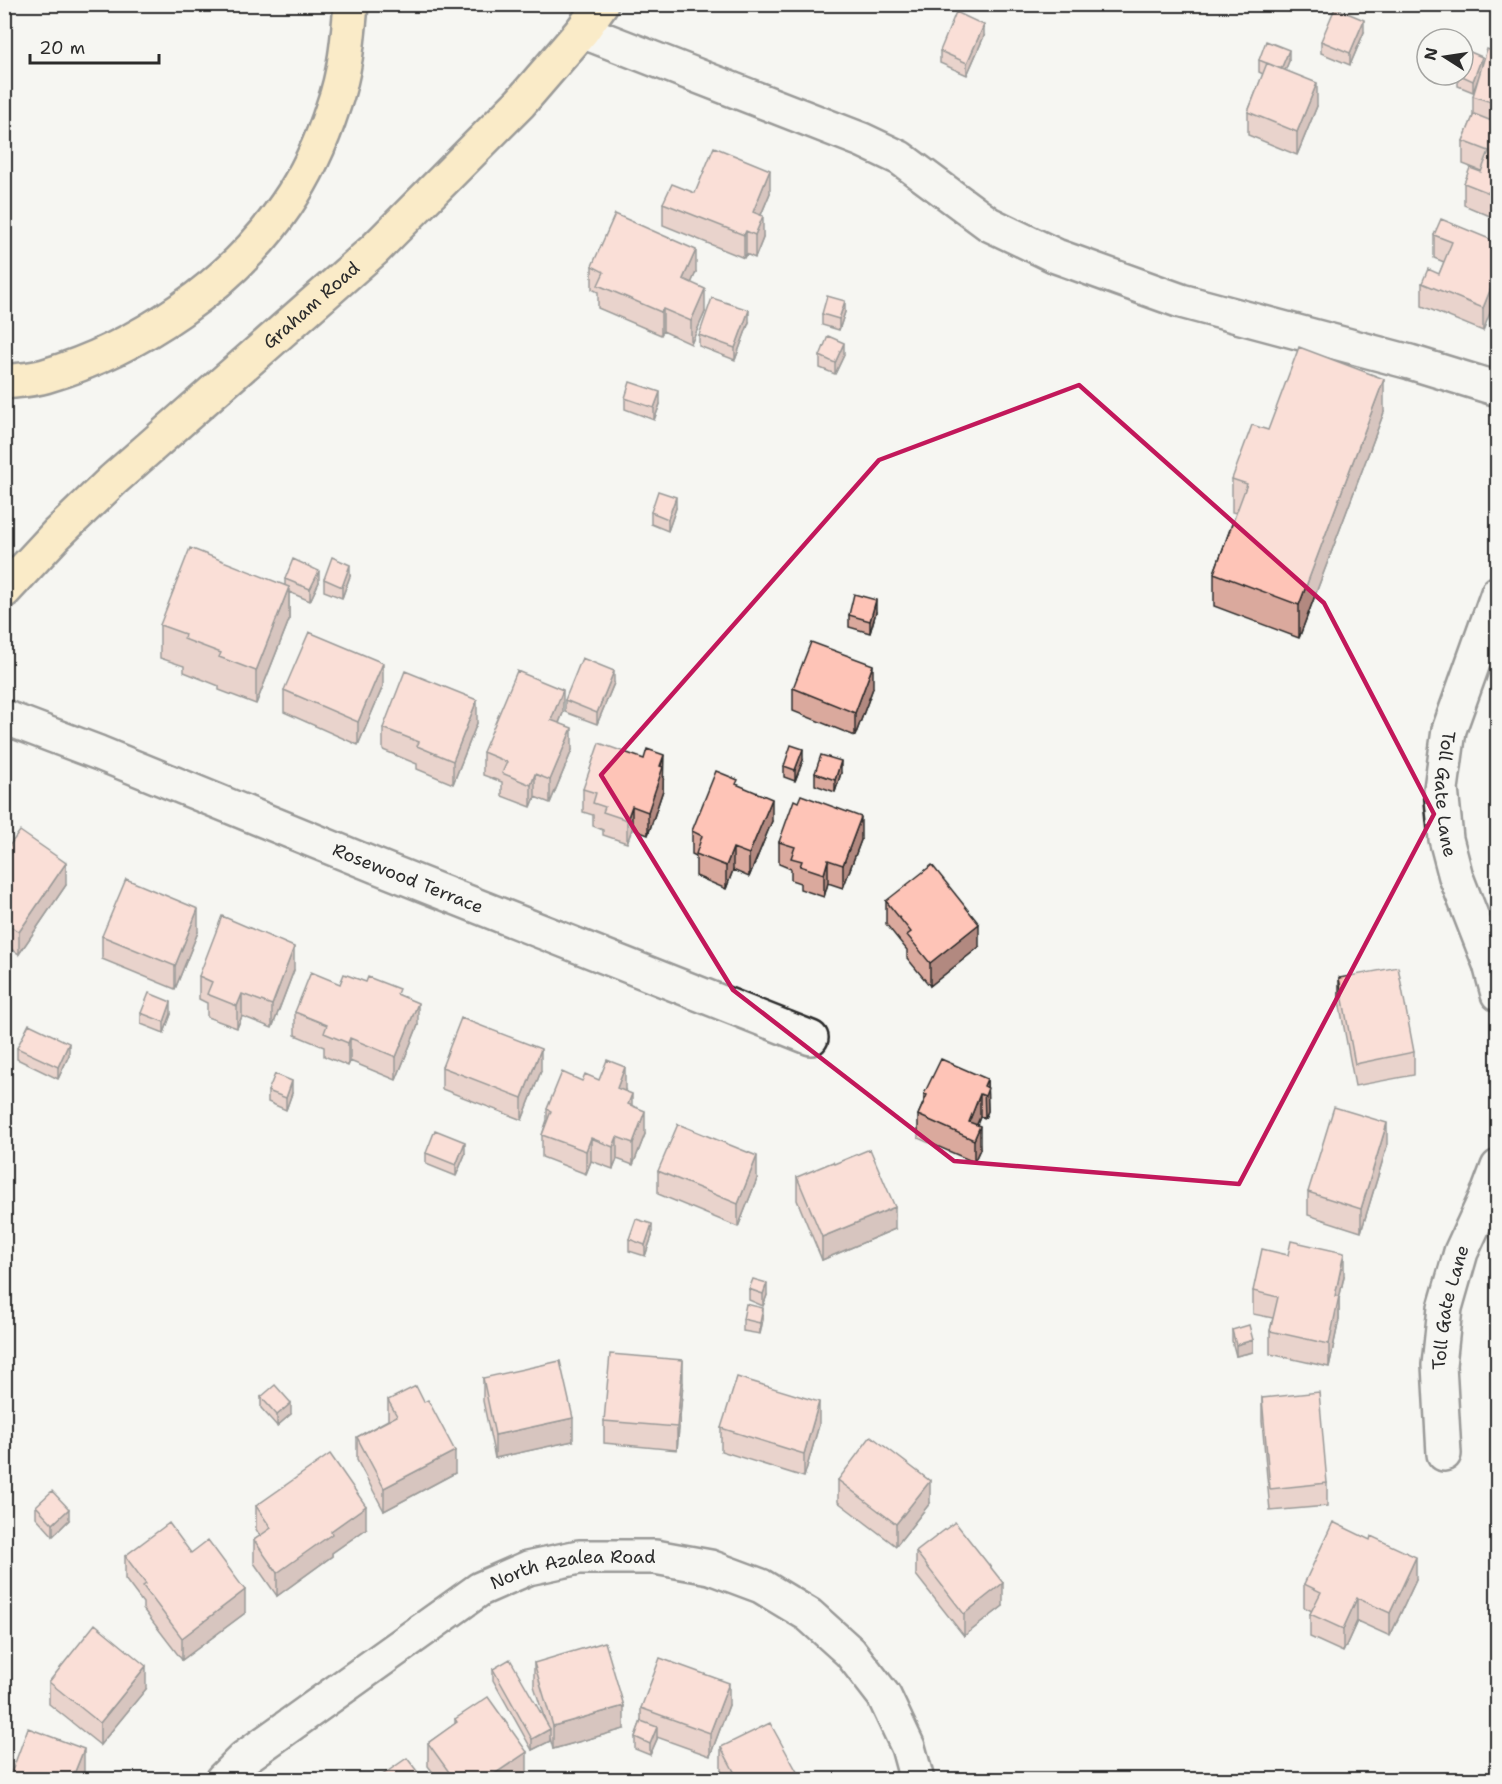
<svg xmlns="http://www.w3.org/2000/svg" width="1502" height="1784" font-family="'Shantell Sans',sans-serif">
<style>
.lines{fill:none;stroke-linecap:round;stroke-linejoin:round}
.minor-casing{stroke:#2b2b2b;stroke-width:38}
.major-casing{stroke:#2b2b2b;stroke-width:38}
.highway-casing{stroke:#2b2b2b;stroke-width:38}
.minor{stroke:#f6f6f2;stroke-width:33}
.major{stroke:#ffdd96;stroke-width:33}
.highway{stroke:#ffdd96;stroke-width:33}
.wall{fill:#daa99d;stroke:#2b2b2b;stroke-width:1.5}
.shaded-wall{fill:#b28980;stroke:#2b2b2b;stroke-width:1.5}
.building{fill:#fec4b7;stroke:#2b2b2b;stroke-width:1.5}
.marked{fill:none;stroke:#c2185b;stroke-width:4.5;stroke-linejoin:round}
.labels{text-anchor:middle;stroke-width:4.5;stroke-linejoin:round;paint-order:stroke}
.street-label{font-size:18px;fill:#2b2b2b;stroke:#f6f6f2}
</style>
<rect width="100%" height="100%" fill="#f6f6f2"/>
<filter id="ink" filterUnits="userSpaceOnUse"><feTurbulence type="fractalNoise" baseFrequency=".0167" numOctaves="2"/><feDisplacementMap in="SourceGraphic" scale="12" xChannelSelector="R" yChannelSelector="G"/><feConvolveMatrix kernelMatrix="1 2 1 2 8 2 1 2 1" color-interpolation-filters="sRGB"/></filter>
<g filter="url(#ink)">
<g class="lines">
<defs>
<g id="minor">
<path d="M582 31 862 140 900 158 989 224 1056 256 1181 301 1410 362 1498 389"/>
<path id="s1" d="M1498 593 1449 730 1441 789 1446 839 1456 877 1490 964 1498 994"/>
<path id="s2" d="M4 717 99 753 376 866 811 1038"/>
<path id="s3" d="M1444 1454 1439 1365 1445 1308 1461 1252 1489 1191 1498 1167"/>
<path id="s4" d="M222 1780 244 1758 480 1589 528 1568 579 1557H655L710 1567 761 1586 809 1615 850 1652 884 1696 908 1747 917 1780"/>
</g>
<g id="major">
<path id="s5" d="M4 591 57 534 113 480 374 250 520 103 582 31 601 4"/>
</g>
<path id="highway" d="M4 382C18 380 32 380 45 376 137 349 232 285 286 205 306 176 322 141 333 107 345 74 348 40 351 4"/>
</defs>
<use href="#minor" class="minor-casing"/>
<use href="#major" class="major-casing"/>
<use href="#highway" class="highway-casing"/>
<use href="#minor" class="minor"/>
<use href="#major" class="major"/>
<use href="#highway" class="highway"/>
</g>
<path class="wall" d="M1364 32 1350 65 1321 53V41Z
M984 36 967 75 940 63V51Z
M1497 53V219L1464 205V183L1481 171 1463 164V141L1473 117V96L1476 86 1473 92 1458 86V75H1463L1482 64Z
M1259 60 1289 61 1285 70 1317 106 1297 155 1248 135V112L1263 74 1259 72Z
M695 193H770L761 215 763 238 755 258 746 254 744 258 663 225V203Z
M1434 235 1497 242 1483 331 1422 306V283L1439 274 1444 262 1434 258Z
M592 266 696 272 691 283 705 312 691 344 663 331 661 335 598 308V292L592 289Z
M845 312 839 330 822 325V314Z
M749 322 735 360 699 346V335Z
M844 355 835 374 820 368V356Z
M625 398 660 404 654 420 625 409Z
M1384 412 1299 638 1214 606V573L1236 513 1232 512V479L1268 430Z
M676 508 668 531 651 524V512Z
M350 576 342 598 324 591V579Z
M285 579 319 582 310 601 289 592V620L256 704 219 690V686L184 672V666L160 658V625L285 585Z
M876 612 870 633 849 627V615Z
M614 683 597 724 565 712V700Z
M383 686 358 745 284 712V690Z
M793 688H873L855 736 793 711Z
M563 713 559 723 572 750 550 803 535 797 531 807 502 796V782L483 775V752Z
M477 723 453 784 417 769V764L383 750V728Z
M803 760 795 781 784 777V766Z
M815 773H841L835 792 815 785Z
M664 777 663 781V790L648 835 632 829 627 843 603 835V830L593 826V815L583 812V789Z
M738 785 772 821 749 877 733 870 726 889 696 876V856L692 854V831Z
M861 840 843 888 828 883 824 897 800 889V883L791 880V869L779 864V842Z
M4 853 66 885 19 954 4 945Z
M886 901 979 947 930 986 907 958V950L886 924Z
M198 932 175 989 102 959V936Z
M294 970 272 1028 242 1016 237 1028 207 1017V1003L199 999V976Z
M1339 978 1414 1052V1075L1355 1086 1339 1001Z
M340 984 399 995 418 1025 396 1080 350 1061 348 1066 324 1056V1047L295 1035V1012Z
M141 1013 171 1014 164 1033 141 1024Z
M17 1048 69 1055 58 1079 17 1059Z
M442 1067 541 1071 522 1120 442 1089Z
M987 1079 988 1111 985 1118 980 1117 977 1125 980 1149 974 1162 918 1138V1115L924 1101V1094Z
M582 1081 625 1090 624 1091 645 1134 633 1165 617 1159 613 1169 591 1161 586 1174 542 1157V1135L547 1120V1109Z
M268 1091 292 1093 286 1110 268 1102Z
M1387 1146 1361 1232 1308 1215V1192Z
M426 1153 465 1154 456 1176 426 1164Z
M658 1171 757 1179 738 1227 658 1194Z
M797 1177 895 1229 822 1260 797 1200Z
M652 1236 645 1256 629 1251V1239Z
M1344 1276 1339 1299V1319L1329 1367 1270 1354V1331L1273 1318 1253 1314V1291Z
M749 1289 767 1295 763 1306 749 1300Z
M743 1319H763L760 1334 743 1331Z
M1232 1330 1253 1352 1236 1356 1232 1341Z
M483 1378 573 1441 495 1458 483 1401Z
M683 1383 677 1450 604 1443V1421Z
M261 1397 291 1414 277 1426 261 1408Z
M1262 1398 1327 1483V1506L1270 1511 1262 1421Z
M388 1400 455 1473 384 1511 357 1460V1437L388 1420Z
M819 1425 804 1477 721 1451V1428Z
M838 1480 930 1503 896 1546 838 1502Z
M36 1506 69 1520 53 1536 36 1517Z
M256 1506 366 1529 332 1553V1556L277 1596 254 1563V1540L260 1536 256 1529Z
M916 1552 1003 1606 964 1636 916 1575Z
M191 1553 245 1613 182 1660 143 1609V1603L125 1579V1556Z
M1416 1580 1390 1636 1357 1621 1343 1652 1310 1637V1614L1312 1611 1304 1607V1584Z
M534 1663 624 1729 553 1749 550 1738V1741L532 1750 493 1680V1669L545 1720 534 1686Z
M49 1682 146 1689 100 1745 49 1704Z
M729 1705 710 1756 657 1737V1739L650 1755 635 1749V1737L641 1721V1708Z
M455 1719 527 1774 519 1779H438L428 1766V1743L455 1724Z
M721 1747 801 1779H726L721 1770Z"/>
<path class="shaded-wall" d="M1364 20V32L1350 65V53Z
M984 25V36L967 75V63Z
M1289 50V61L1281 81V69Z
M1482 57V69L1473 92V81Z
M1317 83V106L1297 155V132Z
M770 170V193L753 234V212Z
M763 216V238L755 258V235Z
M746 231V254L744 258V235Z
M696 250V272L683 302V279Z
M1497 273V295L1483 331V308Z
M705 289V312L691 344V321Z
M845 301V312L839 330V319Z
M663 309V331L661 335V312Z
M749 310V322L735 360V348Z
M844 343V355L835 374V363Z
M1384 379V412L1299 638V605Z
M660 392V404L654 420V408Z
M676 497V508L668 531V519Z
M350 565V576L342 598V587Z
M319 571V582L310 601V589Z
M289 587V620L256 704V671Z
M876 600V612L870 633V621Z
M383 663V686L358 745V722Z
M873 665V688L855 736V713Z
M614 671V683L597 724V713Z
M563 690V713L551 742V720Z
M477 700V723L453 784V761Z
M572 728V750L550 803V780Z
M803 749V760L795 781V770Z
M664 755 663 790 648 835V812Z
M841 761V773L835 792V780Z
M535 774V797L531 807V785Z
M772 799V821L749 877V854Z
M632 806V829L627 843V820Z
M861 817V840L843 888V865Z
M733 848V870L726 889V866Z
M828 860V883L824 897V874Z
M66 863V885L19 954V932Z
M198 909V932L175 989V966Z
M979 924V947L930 986V963Z
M294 947V970L272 1028V1005Z
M242 994V1016L237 1028V1006Z
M171 1002V1014L164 1033V1022Z
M418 1003V1025L396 1080V1057Z
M350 1038V1061L348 1066V1043Z
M69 1043V1055L58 1079V1067Z
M541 1049V1071L522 1120V1098Z
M625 1067V1090L617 1111V1088Z
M987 1079 988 1111 985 1118 984 1086Z
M292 1081V1093L286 1110V1098Z
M632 1094V1117L628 1104Z
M980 1094V1117L971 1138 969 1122Z
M645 1111V1134L633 1165V1143Z
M1387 1123V1146L1361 1232V1209Z
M980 1126V1149L974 1162V1140Z
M617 1137V1159L613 1169V1147Z
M591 1138V1161L586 1174V1151Z
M465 1142V1154L456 1176V1165Z
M757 1156V1179L738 1227V1204Z
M895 1207V1229L822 1260V1237Z
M652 1224V1236L645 1256V1245Z
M1344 1253V1276L1339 1299V1319L1329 1367V1344L1335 1296Z
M767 1283V1295L763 1306V1294Z
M763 1308V1319L760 1334V1323Z
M1253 1340V1352L1236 1356V1345Z
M683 1360V1383L677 1450V1427Z
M819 1402V1425L804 1477V1454Z
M291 1403V1414L277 1426V1415Z
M573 1418V1441L495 1458V1435Z
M455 1451V1473L384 1511V1488Z
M930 1481V1503L896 1546V1524Z
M366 1506V1529L332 1553V1556L277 1596V1573L331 1531Z
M69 1509V1520L53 1536V1524Z
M1416 1557V1580L1390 1636V1613Z
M1003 1583V1606L964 1636V1614Z
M245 1590V1613L182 1660V1638Z
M1357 1598V1621L1343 1652V1629Z
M146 1666V1689L100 1745V1723Z
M729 1683V1705L710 1756V1733Z
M624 1706V1729L553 1749V1726Z
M657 1727V1739L650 1755V1744Z
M550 1729V1741L532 1750V1739Z
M84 1749V1772L81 1779H72Z
M527 1752V1774L519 1779H493V1775Z"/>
<path class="building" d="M1335 8 1364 20 1350 53 1321 41Z
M956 12 984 25 967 63 940 51Z
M1266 41 1289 50 1281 69 1259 60Z
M1487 49 1497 53V104L1473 96Z
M1468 51 1482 57 1473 81 1460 75H1463V63Z
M1267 63 1317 83 1297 132 1248 112Z
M1474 114 1497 123V196L1464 183 1470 168 1481 172 1489 151 1463 141Z
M714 147 770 170 753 212 763 216 755 235 746 231 744 235 663 203 672 184 695 193Z
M615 214 696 250 683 279 705 289 691 321 663 309 661 312 598 285 604 272 592 266Z
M1441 219 1497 242V273L1483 308 1422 283 1428 269 1439 274 1452 242 1434 235Z
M827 296 845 301 839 319 822 314Z
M712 298 749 310 735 348 699 335Z
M828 336 844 343 835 363 820 356Z
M1299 347 1384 379 1299 605 1214 573 1247 484 1232 479 1252 425 1268 430Z
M630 382 660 392 654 408 625 398Z
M658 491 676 497 668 519 651 512Z
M190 548 289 587 256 671 219 657 221 653 184 639 185 634 160 625Z
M332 557 350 565 342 587 324 579Z
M293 559 319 571 310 589 285 579Z
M854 594 876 600 870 621 849 615Z
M309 632 383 663 358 722 284 690Z
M811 642 873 665 855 713 793 688Z
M582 658 614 671 597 713 565 700Z
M405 671 477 700 453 761 417 746 419 742 383 728Z
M517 671 563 690 551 720 572 728 550 780 535 774 531 785 502 773 507 762 483 752Z
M599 743 644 759 647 749 664 755 660 766 663 767 648 812 632 806 627 820 603 812 605 807 593 803 596 793 583 789Z
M791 745 803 749 795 770 784 766Z
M821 755 841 761 835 780 815 773Z
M716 771 738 780 736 784 772 799 749 854 733 848 726 866 696 854 702 836 692 831Z
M801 795 861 817 843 865 828 860 824 874 800 866 802 861 791 858 795 847 779 842 794 800 798 802Z
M20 831 66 863 19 932 4 922V853Z
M932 865 979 924 930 963 907 935 911 932 886 901Z
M126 879 198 909 175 966 102 936Z
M222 916 294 947 272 1005 242 994 237 1006 207 994 212 982 199 976Z
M1398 967 1414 1052 1355 1064 1339 978Z
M311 972 340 984 344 974 366 982 368 977 399 989 397 994 418 1003 396 1057 350 1038 348 1043 324 1033 327 1025 295 1012Z
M149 993 171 1002 164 1022 141 1013Z
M461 1018 541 1049 522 1098 442 1067Z
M29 1024 69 1043 58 1067 17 1048Z
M941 1059 987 1079 984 1086 988 1088 985 1096 980 1094 969 1122 980 1126 974 1140 918 1115 927 1095 924 1094Z
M607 1060 625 1067 617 1088 632 1094 628 1104 645 1111 633 1143 617 1137 613 1147 591 1138 586 1151 542 1135 551 1111 547 1109 562 1072 582 1081 585 1074 599 1080Z
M275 1074 292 1081 286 1098 268 1091Z
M1334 1107 1387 1123 1361 1209 1308 1192Z
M678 1124 757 1156 738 1204 658 1171Z
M435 1130 465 1142 456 1165 426 1153Z
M870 1149 895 1207 822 1237 797 1177 833 1162 834 1164Z
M636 1219 652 1224 645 1245 629 1239Z
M1291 1241 1344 1253 1335 1296H1339L1329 1344 1270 1331 1278 1297 1253 1291 1262 1249 1288 1255Z
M753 1279 767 1283 763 1294 749 1289Z
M746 1304 763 1308 760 1323 743 1319Z
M1249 1325 1253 1340 1236 1345 1232 1330Z
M610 1354 683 1360 677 1427 604 1421Z
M560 1361 573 1418 495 1435 483 1378Z
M737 1377 819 1402 804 1454 721 1428Z
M275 1385 291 1403 277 1415 261 1397Z
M416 1386 424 1402 428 1400 455 1451 384 1488 357 1437 397 1416 388 1400Z
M1319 1392 1327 1483 1270 1489 1262 1398Z
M871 1436 930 1481 896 1524 838 1480Z
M330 1454 366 1506 331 1531 332 1534 277 1573 254 1540 271 1528 256 1506Z
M52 1491 69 1509 53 1524 36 1506Z
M955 1522 1003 1583 964 1614 916 1552Z
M1333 1522 1370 1540 1371 1536 1416 1557 1390 1613 1357 1598 1343 1629 1310 1614 1321 1592 1304 1584Z
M169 1523 191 1553 208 1540 245 1590 182 1638 143 1586 146 1584 125 1556Z
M95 1624 146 1666 100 1723 49 1682Z
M605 1642 624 1706 553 1726 534 1663Z
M660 1658 729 1683 710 1733 641 1708Z
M510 1659 550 1729 532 1739 493 1669Z
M488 1697 527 1752 493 1775 496 1779H454L428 1743 457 1722 455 1719Z
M641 1721 657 1727 650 1744 635 1737Z
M770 1723 801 1779H738L721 1747Z
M28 1728 84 1749 72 1779H9Z
M407 1758 423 1779H369L376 1775 378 1778Z"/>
</g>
<path d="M0 0H1502V1784H0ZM1079 385 1324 603 1434 814 1239 1184 954 1161 733 990 601 775 879 460Z" fill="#f6f6f2" fill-opacity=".55" fill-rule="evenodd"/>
<path class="marked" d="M1079 385 1324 603 1434 814 1239 1184 954 1161 733 990 601 775 879 460Z"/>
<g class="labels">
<g class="street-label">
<text dy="6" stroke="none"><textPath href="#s5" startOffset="420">Graham Road</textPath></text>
<text dy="6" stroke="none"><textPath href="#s1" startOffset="210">Toll Gate Lane</textPath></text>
<text dy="6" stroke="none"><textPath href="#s2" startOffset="435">Rosewood Terrace</textPath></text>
<text dy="6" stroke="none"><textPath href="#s3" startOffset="148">Toll Gate Lane</textPath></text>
<text dy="6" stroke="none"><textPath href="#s4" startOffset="418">North Azalea Road</textPath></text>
</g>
</g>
<rect width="1502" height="1784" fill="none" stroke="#f6f6f2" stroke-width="24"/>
<rect x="12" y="12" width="1478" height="1760" fill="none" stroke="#2b2b2b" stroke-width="2" filter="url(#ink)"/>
<g transform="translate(1445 57) rotate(282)"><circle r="28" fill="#f6f6f2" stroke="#a5a5a2" stroke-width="1.5"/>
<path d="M0-4.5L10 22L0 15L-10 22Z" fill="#2b2b2b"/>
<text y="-9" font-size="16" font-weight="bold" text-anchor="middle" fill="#2b2b2b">N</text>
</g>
<path d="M30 54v9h129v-9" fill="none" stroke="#2b2b2b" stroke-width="3"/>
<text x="39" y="54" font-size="18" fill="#2b2b2b" stroke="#f6f6f2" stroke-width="4.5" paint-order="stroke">20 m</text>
</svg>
